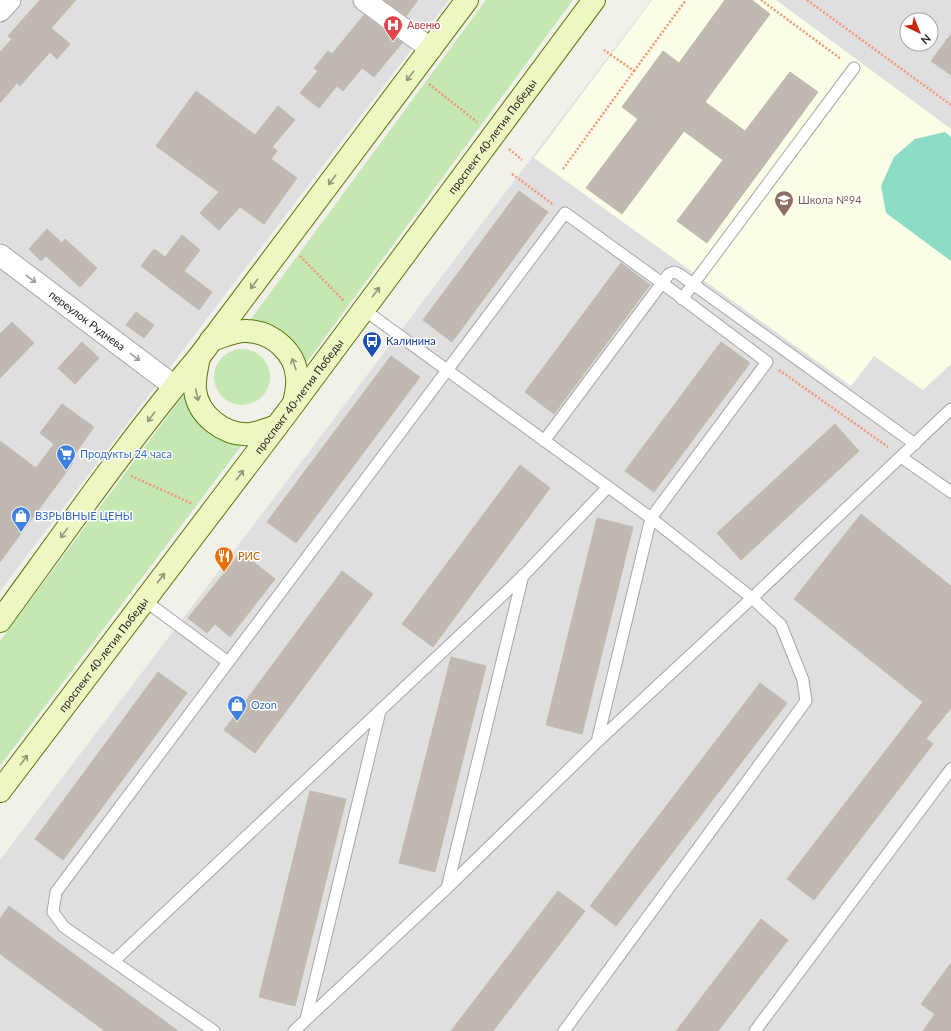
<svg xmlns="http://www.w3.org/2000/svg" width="951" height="1031" font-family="Lato,sans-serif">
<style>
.residential{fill:#e0dfdf;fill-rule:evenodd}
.education{fill:#fafee6}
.grass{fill:#c5e8b2}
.pitch{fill:#8cdcc8}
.building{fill:#bfb9b2;stroke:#c3b9ac}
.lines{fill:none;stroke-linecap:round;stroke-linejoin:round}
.lane-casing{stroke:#a6a6a6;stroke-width:13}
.street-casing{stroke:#a6a6a6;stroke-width:23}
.secondary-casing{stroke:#5c770b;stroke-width:24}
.path{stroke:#f39678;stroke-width:2.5;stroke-dasharray:2 2;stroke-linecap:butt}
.lane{stroke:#fff;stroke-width:11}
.street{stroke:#fff;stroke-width:21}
.secondary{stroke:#edf7c1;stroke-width:22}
.oneway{stroke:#929779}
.oneway2{stroke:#9c9c9c}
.labels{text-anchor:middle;stroke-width:3;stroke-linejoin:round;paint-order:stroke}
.health-label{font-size:11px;fill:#be3a42;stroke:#fff;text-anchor:start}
.street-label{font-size:11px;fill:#222;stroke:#fff}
.education-label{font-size:11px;fill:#785e54;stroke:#fff;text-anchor:start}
.transit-label{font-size:11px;fill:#164399;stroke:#fff;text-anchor:start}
.shop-label{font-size:11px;fill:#366cbe;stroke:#fff;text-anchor:start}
.food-label{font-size:11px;fill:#c56008;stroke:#fff;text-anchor:start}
</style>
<rect width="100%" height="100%" fill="#f1f0e9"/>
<path class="residential" d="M0 0H449L0 591Z
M651 0H951V1031H0V860ZM907 20H931V44H907Z"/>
<path class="education" d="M652 0H776L951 129V364L923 390 874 356 851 386 534 158Z"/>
<path class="grass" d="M486 0H573L304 366 248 323Z
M214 377a28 28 0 1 1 56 0a28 28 0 1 1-56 0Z
M185 393 191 413 203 428 225 441H245L0 766V641Z"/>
<path class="pitch" d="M945 132 951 137V261L886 213 881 186 894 157 915 139Z"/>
<path class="building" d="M40 0H76L51 28 70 44 57 59 50 52 20 86 17 83 0 103V52L12 39 8 36Z
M384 0H418L406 16Z
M725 0H752L770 14 705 102 745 131 790 72 818 92 707 243 677 221 723 160 684 131 622 214 586 188 638 119 622 107 663 51 679 63Z
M364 15 402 43 374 77 362 68 343 91 337 86 319 108 300 93 318 71 314 68 328 51 332 54Z
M951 34V75L931 61Z
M196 91 255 135 278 106 295 120 272 147 277 151 271 159 297 178 264 224 240 207 219 230 200 213 219 192 156 146Z
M519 191 548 212 452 342 423 320Z
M47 229 62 243 65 239 97 268 80 287 46 256 41 261 29 249Z
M182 235 200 250 184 271 212 292 199 310 141 266 154 249 165 257Z
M621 263 650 285 554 414 525 392Z
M136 312 154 325 144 338 126 325Z
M12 322 34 343 0 378V334Z
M82 342 99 358 75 384 58 368Z
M721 342 750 363 654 492 625 471Z
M391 356 420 377 296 543 267 522Z
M62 404 94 427 70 461 73 463 0 562V441L36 468 54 444 40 433Z
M835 424 859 451 741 560 717 533Z
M520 465 550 488 433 647 402 624Z
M861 514 951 586V708L926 739 933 744 814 900 787 879 923 702 794 599Z
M597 518 633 527 582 734 546 725Z
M241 552 275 579 230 637 215 624 207 633 188 618Z
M342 571 373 594 255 753 224 730Z
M451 657 486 666 435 872 399 863Z
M158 672 187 693 63 860 35 839Z
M760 683 787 703 616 926 590 906Z
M310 791 346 799 295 1006 259 997Z
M558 891 585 911 493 1031H451Z
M9 906 178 1031H105L0 954V919Z
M761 919 788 940 718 1031H676Z
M951 963V1031H923L935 1014 921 1004Z"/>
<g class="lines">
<defs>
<path id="lane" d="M682 299 854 68
M363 309 651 518 752 598 781 625 803 680 806 701 564 1031
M544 441 662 283 767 362 651 518 597 742
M901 457 951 492
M144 600 228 662
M447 888 523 575
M114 961 524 575 608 487
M306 1019 380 711
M214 1031 64 927 53 912 56 892 565 213 662 283 669 274 674 272 679 274 915 444
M294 1031 447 888 597 742 752 598 951 409
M755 1031 951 769"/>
<g id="street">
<path d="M364 0 431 49"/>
<path d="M0 11 10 0"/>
<path id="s1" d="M0 255 174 386"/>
</g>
<g id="secondary">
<path d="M211 340C222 337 235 330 247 331 272 332 296 352 297 378 298 386 296 394 294 403"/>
<path d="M199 357C197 367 194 379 195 390 198 416 225 436 250 434 259 433 268 429 277 426"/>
<path d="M0 621C65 532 128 441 199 357L467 0"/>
<path id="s2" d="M0 791 286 414 594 0"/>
</g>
</defs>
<use href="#lane" class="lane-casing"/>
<use href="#street" class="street-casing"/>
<use href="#secondary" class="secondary-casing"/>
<path class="path" d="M761 0 841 59
M807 0 951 105
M634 71 686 0
M429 84 477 122
M509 149 522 160
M563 169 634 71 604 50
M512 174 554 205
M300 256 344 301
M779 370 888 447
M131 476 193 504"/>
<use href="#lane" class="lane"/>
<use href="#street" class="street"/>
<use href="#secondary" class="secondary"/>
</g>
<defs><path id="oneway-shaft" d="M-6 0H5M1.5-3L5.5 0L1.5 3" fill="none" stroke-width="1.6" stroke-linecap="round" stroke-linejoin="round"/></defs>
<g class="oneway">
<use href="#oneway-shaft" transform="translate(410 76) rotate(127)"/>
<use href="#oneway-shaft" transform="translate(332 180) rotate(127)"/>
<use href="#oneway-shaft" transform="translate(254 284) rotate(127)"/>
<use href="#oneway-shaft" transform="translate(376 292) rotate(-53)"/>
<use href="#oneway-shaft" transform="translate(294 364) rotate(-109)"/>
<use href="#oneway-shaft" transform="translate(197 395) rotate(77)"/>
<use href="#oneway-shaft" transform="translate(151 417) rotate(127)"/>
<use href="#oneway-shaft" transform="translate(240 475) rotate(-53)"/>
<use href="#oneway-shaft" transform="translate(64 533) rotate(126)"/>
<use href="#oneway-shaft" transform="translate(161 578) rotate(-53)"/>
<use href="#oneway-shaft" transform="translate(24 760) rotate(-53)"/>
</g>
<g class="oneway2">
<use href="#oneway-shaft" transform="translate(31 279) rotate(37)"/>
<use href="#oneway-shaft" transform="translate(135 357) rotate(37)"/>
</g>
<defs>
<symbol id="hospital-pin" viewBox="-11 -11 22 30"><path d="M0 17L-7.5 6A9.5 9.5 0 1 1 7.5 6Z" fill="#e0444e" stroke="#fff"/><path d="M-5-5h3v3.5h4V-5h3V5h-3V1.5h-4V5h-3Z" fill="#fff"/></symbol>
<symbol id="school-pin" viewBox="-11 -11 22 30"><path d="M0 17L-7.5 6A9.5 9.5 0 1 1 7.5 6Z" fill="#8d6e63" stroke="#fff"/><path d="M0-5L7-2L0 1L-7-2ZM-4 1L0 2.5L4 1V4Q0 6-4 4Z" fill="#fff"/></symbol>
<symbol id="bus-pin" viewBox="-11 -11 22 30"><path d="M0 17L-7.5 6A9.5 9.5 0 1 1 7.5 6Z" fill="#1a4fb4" stroke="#fff"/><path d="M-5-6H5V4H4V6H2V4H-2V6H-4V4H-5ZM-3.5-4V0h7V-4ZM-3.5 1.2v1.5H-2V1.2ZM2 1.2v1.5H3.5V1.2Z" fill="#fff"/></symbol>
<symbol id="supermarket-pin" viewBox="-11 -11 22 30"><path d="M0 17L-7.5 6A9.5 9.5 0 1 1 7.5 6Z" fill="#3f7fe0" stroke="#fff"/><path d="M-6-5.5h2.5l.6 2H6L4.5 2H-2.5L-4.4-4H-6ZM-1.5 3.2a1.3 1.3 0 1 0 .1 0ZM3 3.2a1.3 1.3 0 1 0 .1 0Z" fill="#fff"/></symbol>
<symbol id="shop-pin" viewBox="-11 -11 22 30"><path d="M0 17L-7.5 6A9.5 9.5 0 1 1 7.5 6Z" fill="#3f7fe0" stroke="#fff"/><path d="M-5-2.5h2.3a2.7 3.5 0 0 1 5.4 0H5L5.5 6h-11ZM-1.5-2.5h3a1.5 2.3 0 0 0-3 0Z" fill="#fff"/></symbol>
<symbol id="restaurant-pin" viewBox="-11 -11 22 30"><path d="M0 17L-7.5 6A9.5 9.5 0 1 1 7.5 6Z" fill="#e8710a" stroke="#fff"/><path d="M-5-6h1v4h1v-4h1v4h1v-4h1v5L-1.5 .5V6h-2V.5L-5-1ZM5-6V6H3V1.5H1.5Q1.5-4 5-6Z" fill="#fff"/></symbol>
</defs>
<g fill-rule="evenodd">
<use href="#hospital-pin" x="382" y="14" width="22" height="30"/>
<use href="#school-pin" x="773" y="189" width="22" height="30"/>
<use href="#bus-pin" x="361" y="330" width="22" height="30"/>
<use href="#supermarket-pin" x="55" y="443" width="22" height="30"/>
<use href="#shop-pin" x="10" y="505" width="22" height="30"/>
<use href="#restaurant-pin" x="213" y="545" width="22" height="30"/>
<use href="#shop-pin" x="226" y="694" width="22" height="30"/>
</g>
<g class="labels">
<g class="health-label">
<text x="407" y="29">Авеню</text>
</g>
<g class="street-label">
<text dy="4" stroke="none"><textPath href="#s2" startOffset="819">проспект 40-летия Победы</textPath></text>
<text dy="4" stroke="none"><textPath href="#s1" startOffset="109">переулок Руднева</textPath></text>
<text dy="4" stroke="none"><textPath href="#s2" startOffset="495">проспект 40-летия Победы</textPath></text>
<text dy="4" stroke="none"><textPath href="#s2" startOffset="171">проспект 40-летия Победы</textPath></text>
</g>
<g class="education-label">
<text x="798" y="204">Школа №94</text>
</g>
<g class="transit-label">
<text x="386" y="345">Калинина</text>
</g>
<g class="shop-label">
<text x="80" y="458">Продукты 24 часа</text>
<text x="35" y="520">ВЗРЫВНЫЕ ЦЕНЫ</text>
<text x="251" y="709">Ozon</text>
</g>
<g class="food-label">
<text x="238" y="560">РИС</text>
</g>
</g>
<g transform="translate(919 32) rotate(137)"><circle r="19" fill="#ffffff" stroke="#a7a7a7"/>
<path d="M0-3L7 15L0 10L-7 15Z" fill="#c9250a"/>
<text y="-6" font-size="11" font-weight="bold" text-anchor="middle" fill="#222222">N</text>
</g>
</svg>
